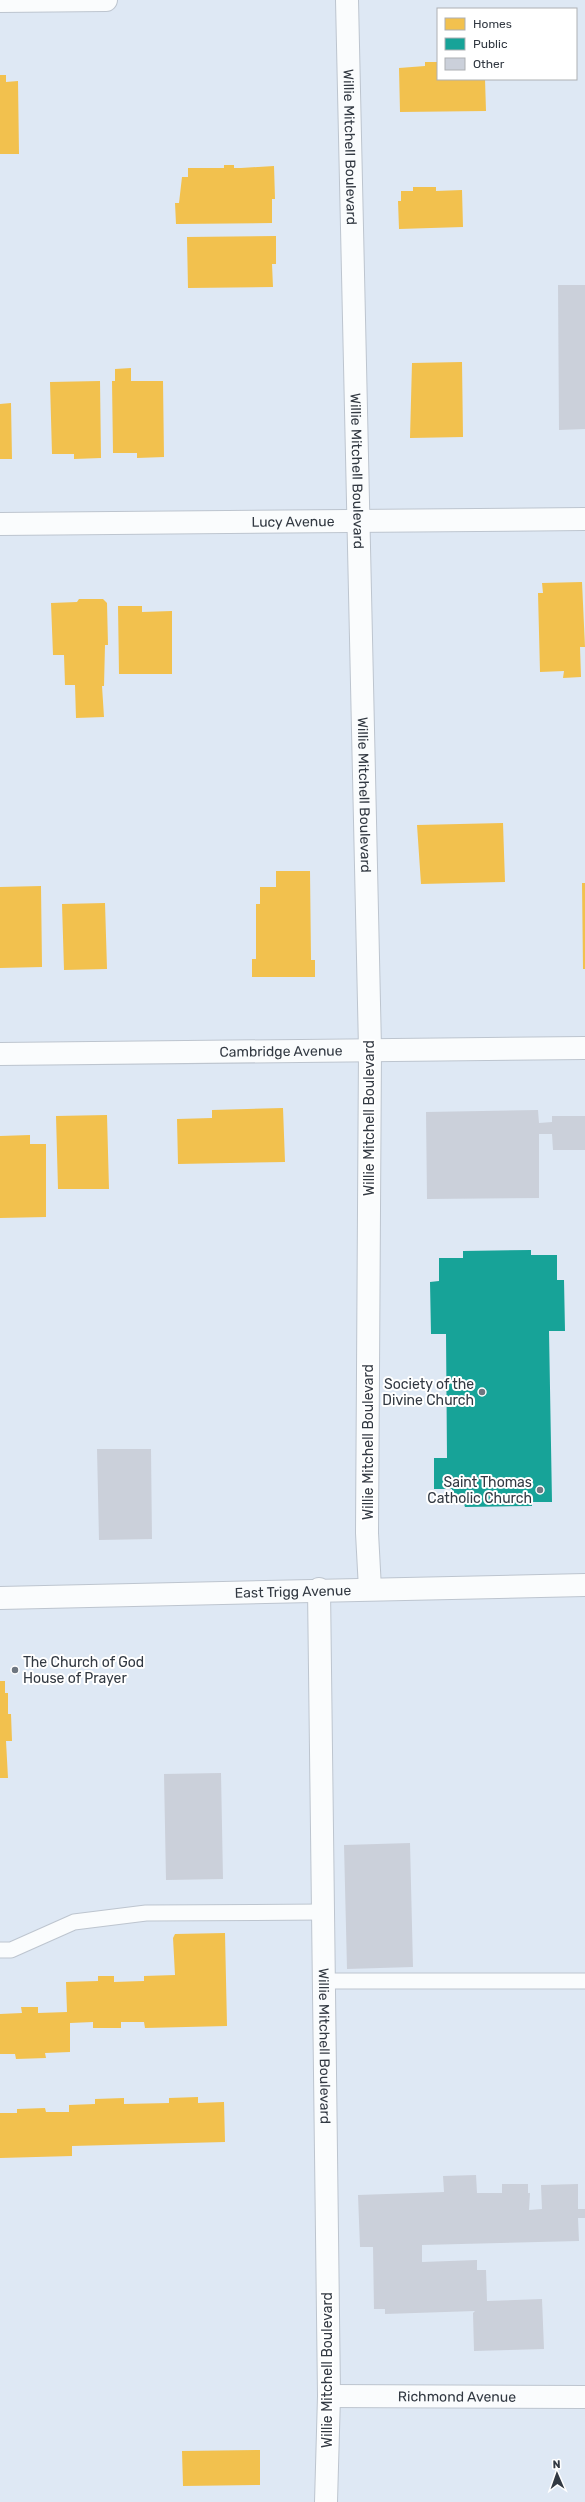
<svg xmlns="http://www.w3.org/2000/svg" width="585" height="2502" font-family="Rubik,sans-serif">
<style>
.homes{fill:#f2c14e}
.public{fill:#17a398}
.building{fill:#cbd0da}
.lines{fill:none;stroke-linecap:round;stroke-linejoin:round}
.lane-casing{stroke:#bdc5cf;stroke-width:17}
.street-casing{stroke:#bdc5cf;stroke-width:24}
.secondary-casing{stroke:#bdc5cf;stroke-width:24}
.lane{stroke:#fafcfd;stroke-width:15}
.street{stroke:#fafcfd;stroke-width:22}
.secondary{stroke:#fafcfd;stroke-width:22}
.poi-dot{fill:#6e7680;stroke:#fff;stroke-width:1.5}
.labels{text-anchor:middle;stroke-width:4;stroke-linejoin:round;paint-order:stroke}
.street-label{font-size:14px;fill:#323942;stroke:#fff}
.poi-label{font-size:14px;fill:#323942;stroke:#fff;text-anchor:end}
</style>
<rect width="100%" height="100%" fill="#dee8f4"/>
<path class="homes" d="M425 62H438V79H485L486 111 400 112 399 68 425 66Z
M0 75H6V82L18 81 19 154H0Z
M224 165H234V168H241L274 166 275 199H272V223L176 224 175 203H179L182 177H188V168H224Z
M413 187H436V191L462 190 463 227 399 229 398 201H401V191H413Z
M276 236V264H272L273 287 188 288 187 237Z
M462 362 463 437 410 438 412 363Z
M131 368V381H163L164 457 137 458V453H113L112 381H115V369Z
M100 381 101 458 74 459V454H52L50 382Z
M11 403 12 459H0V404Z
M582 582 585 647H580L581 677 563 678 564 671 540 672 538 593H543L542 583Z
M79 599H103L107 603 108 645H105L104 686H102L104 717 76 718 75 685H65L64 655H53L51 603 77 602Z
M118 606H142V612L172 611V674H119Z
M503 823 505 882 421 884 417 825Z
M276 871H310L311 960H315V977H252V959H256V904H260V887H276Z
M582 883H585V969H583Z
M41 886 42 967 0 968V887Z
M105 903 107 969 64 970 62 904Z
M283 1108 285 1162 178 1164 177 1119 212 1118V1110Z
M107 1115 109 1189H58L56 1116Z
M30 1135V1144H46V1217L0 1218V1136Z
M0 1681H5V1693H8V1714H11L12 1741H6L8 1778H0Z
M225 1933 227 2026 145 2028 144 2022H121V2028H93V2022L70 2023V2052L45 2053 46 2058 16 2059 15 2054H0V2014L22 2013 21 2007H38V2013L67 2012 66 1982 98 1981V1976H114V1982L144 1981V1976L175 1975 173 1938 175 1934Z
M198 2097V2103L224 2102 225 2142 72 2146V2156L0 2158V2113H17V2109L45 2108 46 2112H69V2105L95 2104V2099L124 2098V2104L169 2103V2098Z
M260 2450V2485L183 2486 182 2451Z"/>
<path class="public" d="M531 1250V1255H557V1280H564L565 1331H549L552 1502H532V1506L465 1507 464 1504H452V1489H434V1458H447L446 1334H431L430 1282 439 1281V1258H463V1251Z"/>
<path class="building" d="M558 285H585V429L559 430Z
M538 1110 539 1123 552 1122V1116H585V1150H553L552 1134H539V1198L427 1199 426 1112Z
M97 1449H151L152 1539 99 1540Z
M221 1773 223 1879 166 1880 164 1774Z
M410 1843 413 1967 347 1969 344 1845Z
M476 2175 477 2193H502V2184H528V2193H530L529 2210 542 2209 541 2185 578 2184V2209H585V2218H578L579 2241 422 2245V2262L477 2260V2270H486L487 2301 542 2299 544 2349 474 2351 473 2313 475 2311 385 2314V2309H374L373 2247H360L358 2195 444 2192 443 2176Z"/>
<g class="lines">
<defs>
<path id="lane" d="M0 1950H11L74 1922 146 1913 323 1912
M324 1981H585"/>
<g id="street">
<path d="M0 1 106 0"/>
<path id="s1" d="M0 524 585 519"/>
<path id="s2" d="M0 1054 585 1048"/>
<path id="s3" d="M329 2396 585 2397"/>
</g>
<g id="secondary">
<path id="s4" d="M347 0 370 1049 367 1533 370 1589"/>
<path id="s5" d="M319 1589 329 2396 326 2502"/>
<path id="s6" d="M0 1598 585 1585"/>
</g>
</defs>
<use href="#lane" class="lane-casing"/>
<use href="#street" class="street-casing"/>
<use href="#secondary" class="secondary-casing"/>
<use href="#lane" class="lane"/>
<use href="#street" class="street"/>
<use href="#secondary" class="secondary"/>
</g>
<g class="poi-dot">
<circle cx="482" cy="1392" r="4"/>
<circle cx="540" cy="1490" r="4"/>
<circle cx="15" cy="1670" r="4"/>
</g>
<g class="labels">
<g class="street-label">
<text dy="5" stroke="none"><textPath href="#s4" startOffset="147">Willie Mitchell Boulevard</textPath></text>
<text dy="5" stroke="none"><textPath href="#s4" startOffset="471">Willie Mitchell Boulevard</textPath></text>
<text dy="5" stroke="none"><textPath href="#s1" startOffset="293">Lucy Avenue</textPath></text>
<text dy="5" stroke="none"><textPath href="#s4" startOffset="795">Willie Mitchell Boulevard</textPath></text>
<text dy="5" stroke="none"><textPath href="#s2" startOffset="281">Cambridge Avenue</textPath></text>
<text transform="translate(369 1118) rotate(-90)" y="5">Willie Mitchell Boulevard</text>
<text transform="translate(368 1442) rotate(-90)" y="5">Willie Mitchell Boulevard</text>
<text dy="5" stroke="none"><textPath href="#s6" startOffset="293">East Trigg Avenue</textPath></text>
<text dy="5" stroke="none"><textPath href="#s5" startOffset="457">Willie Mitchell Boulevard</textPath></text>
<text transform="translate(327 2370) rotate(-90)" y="5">Willie Mitchell Boulevard</text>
<text dy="5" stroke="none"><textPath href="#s3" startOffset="128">Richmond Avenue</textPath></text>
</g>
<g class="poi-label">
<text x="474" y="1389">Society of the<tspan x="474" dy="16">Divine Church</tspan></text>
<text x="532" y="1487">Saint Thomas<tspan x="532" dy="16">Catholic Church</tspan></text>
<text x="23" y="1667" text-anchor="start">The Church of God<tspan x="23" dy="16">House of Prayer</tspan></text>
</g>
</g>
<rect x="437" y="8" width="140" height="72" fill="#ffffff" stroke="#adb0b3"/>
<rect x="445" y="18" width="20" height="12" fill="#f2c14e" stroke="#adb0b3"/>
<text x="473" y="28" font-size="12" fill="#323942">Homes</text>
<rect x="445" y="38" width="20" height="12" fill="#17a398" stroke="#adb0b3"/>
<text x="473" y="48" font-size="12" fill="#323942">Public</text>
<rect x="445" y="58" width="20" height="12" fill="#cbd0da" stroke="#adb0b3"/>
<text x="473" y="68" font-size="12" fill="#323942">Other</text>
<g transform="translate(557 2474) rotate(358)" stroke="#ffffff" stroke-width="3" paint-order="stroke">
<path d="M0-3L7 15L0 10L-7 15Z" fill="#323942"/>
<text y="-6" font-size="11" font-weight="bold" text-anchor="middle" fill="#323942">N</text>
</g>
</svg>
